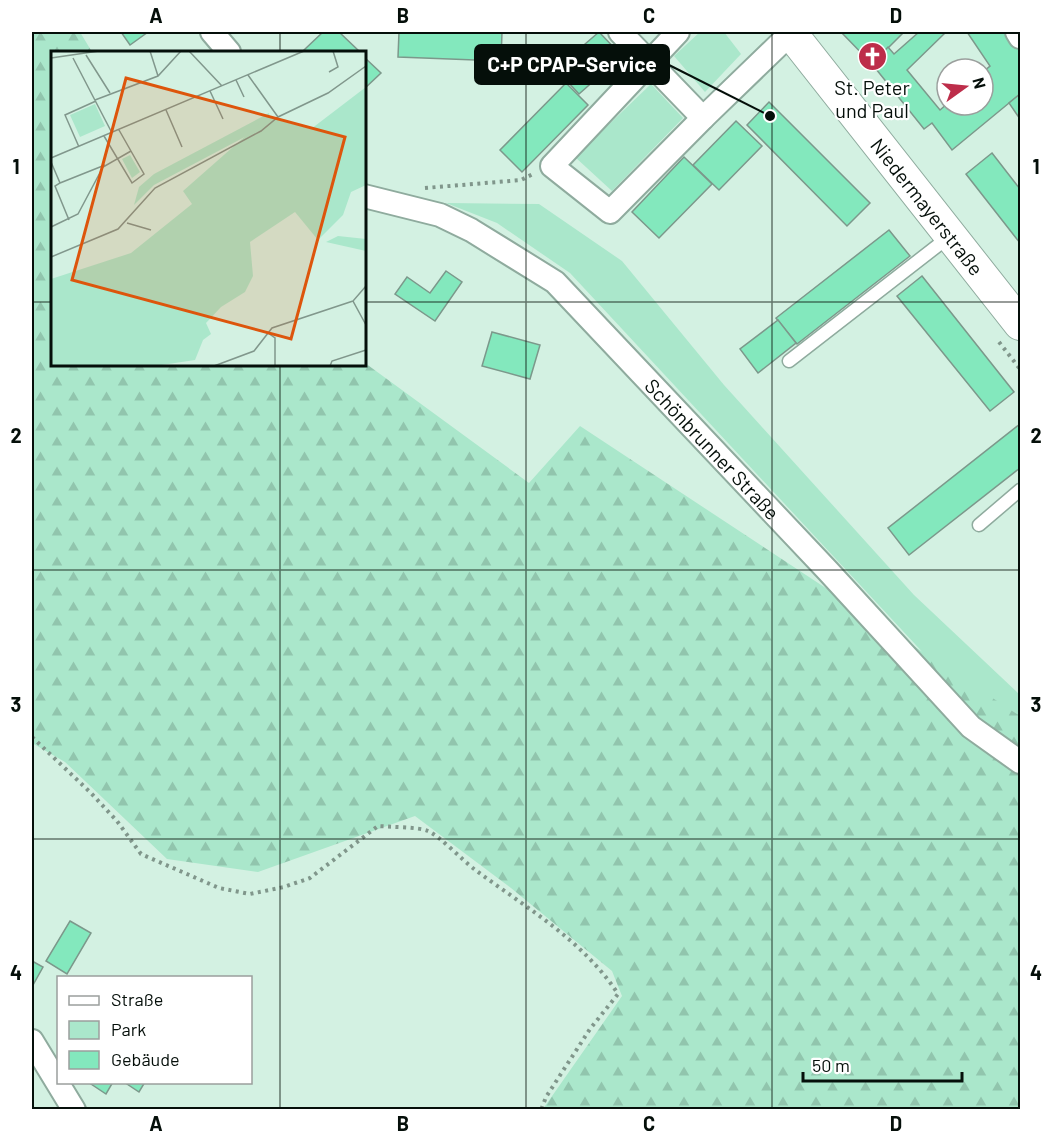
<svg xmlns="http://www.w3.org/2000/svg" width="1052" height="1141" viewBox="0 0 1052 1141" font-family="Barlow,sans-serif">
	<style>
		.green { fill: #aae7cb }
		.forest { fill: url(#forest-firs) }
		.building { fill: #83e8bd; stroke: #7c988b; stroke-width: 1.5 }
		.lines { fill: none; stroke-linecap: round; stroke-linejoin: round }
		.lane-casing { stroke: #8fab9e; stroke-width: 15 }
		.street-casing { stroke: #8fab9e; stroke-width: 26 }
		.secondary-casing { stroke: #8fab9e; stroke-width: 34 }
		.path { stroke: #80968b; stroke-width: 4; stroke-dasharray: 3 4.5; stroke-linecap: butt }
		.lane { stroke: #fff; stroke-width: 12 }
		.street { stroke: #fff; stroke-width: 22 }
		.secondary { stroke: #fff; stroke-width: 32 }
		.grid { fill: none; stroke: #050f0a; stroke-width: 1.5; stroke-opacity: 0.55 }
		.labels { text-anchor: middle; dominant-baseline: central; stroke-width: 4.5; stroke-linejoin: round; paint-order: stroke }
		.poi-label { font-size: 20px; fill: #050f0a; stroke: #fff }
		.street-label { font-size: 20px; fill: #050f0a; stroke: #fff }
		.inset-road { fill: none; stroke: #81978c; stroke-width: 1.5 }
		.view { fill: #dd550c; fill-opacity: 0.15; stroke: #dd550c; stroke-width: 3 }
		.inset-edge { fill: none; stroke: #050f0a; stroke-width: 3 }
		.leader { fill: none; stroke: #050f0a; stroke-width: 2 }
		.callout-dot { fill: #050f0a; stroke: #fff; stroke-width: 2 }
		.callout { fill: #050f0a; stroke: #050f0a; stroke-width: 2 }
		.callout-label { font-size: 21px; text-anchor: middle; font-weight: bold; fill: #fff }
		.neatline { fill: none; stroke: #050f0a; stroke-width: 2 }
		.grid-label { font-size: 20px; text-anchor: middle; font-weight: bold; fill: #050f0a }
	</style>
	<defs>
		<pattern id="forest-firs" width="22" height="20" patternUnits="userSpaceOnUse" patternTransform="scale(1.5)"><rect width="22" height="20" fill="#aae7cb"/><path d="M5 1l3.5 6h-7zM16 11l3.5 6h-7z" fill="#91c5ad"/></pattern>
	</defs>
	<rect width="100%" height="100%" fill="#d3f1e2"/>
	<g class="green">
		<polygon points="700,32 724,32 741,54 705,92 674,56"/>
		<polygon points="651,84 683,118 612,191 575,157"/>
		<polygon points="446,203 539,204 622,261 724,385 914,595 1020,695 1020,742 981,715 570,273 497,223"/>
	</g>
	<polygon class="forest" points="32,32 80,32 92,52 52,52 52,364 365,363 529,483 580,426 1020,716 1020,1109 543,1109 622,996 612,971 511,888 415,816 258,872 167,859 65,762 32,743"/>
	<g class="building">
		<polygon points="121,32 148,32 130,45"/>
		<polygon points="323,32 339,32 360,52 306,52 304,50"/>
		<polygon points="399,32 502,32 501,61 398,57"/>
		<polygon points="599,32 622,56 579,94 556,69"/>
		<polygon points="841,32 904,32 872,64"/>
		<polygon points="919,32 946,32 907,70 940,110 947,104 983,105 983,72 990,66 967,32 1010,32 1020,47 1020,94 952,150 932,123 924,129 872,64 888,47 894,54"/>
		<polygon points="364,57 381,73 364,89"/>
		<polygon points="566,83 588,105 522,172 500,150"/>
		<polygon points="1020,94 1020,119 1009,103"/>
		<polygon points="769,102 870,203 847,226 747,125"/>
		<polygon points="736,121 762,146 719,190 693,165"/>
		<polygon points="992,153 1020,189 1020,243 966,174"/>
		<polygon points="684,157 712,184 659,238 632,212"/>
		<polygon points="889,230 910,256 797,344 776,318"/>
		<polygon points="446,271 462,282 435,321 395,294 407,277 430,293"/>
		<polygon points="922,276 1014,392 990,411 897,296"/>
		<polygon points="778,320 796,343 758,373 740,349"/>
		<polygon points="492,332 540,345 530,379 482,366"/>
		<polygon points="1020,424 1020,468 909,555 888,528"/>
		<polygon points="70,921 91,933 67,974 46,961"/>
		<polygon points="32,961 43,967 33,985 32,984"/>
		<polygon points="88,1082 113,1082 106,1094"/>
		<polygon points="124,1082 145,1082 139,1092"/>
	</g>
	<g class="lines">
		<defs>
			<g id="lane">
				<polyline points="789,361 950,236"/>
				<polyline points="979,525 1020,490"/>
			</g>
			<g id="street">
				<polyline points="212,32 229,52"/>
				<polyline points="620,32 703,118"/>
				<polyline points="678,32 552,166 610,212 703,118 791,33"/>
				<polyline points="1017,32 1020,37"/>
				<path id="s1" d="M364,196L440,215L471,230L555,282L828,571L971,727L1020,762"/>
				<polyline points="32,1041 74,1110"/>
			</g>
			<g id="secondary">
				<path id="s2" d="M790,32L1020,324"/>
			</g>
		</defs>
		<use href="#lane" class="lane-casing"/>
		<use href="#street" class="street-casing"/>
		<use href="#secondary" class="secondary-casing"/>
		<g class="path">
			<polyline points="425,188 521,180 533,174"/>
			<polyline points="999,342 1020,369"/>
			<path d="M32,737L91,793L117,821L141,854L219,888L250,894L284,887L310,878L378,826C389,827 420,827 428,831C440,836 462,860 474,869C525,907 583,940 618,994L590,1029L546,1097L541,1110"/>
		</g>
		<use href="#lane" class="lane"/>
		<use href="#street" class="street"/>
		<use href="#secondary" class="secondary"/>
	</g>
	<path class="grid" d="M280,32V52M526,32V1110M772,32V1110M32,302H52M364,302H1020M280,364V1110M32,570H1020M32,839H1020"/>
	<defs>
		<symbol id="church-disc" viewBox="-11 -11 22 22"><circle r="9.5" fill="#bd2d4a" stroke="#fff"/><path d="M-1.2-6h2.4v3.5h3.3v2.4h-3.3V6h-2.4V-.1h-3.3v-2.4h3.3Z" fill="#fff"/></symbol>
	</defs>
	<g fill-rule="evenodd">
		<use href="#church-disc" x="856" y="40" width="33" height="33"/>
	</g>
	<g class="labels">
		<g class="poi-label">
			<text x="872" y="87">St. Peter<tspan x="872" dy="23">und Paul</tspan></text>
		</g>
		<g class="street-label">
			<text stroke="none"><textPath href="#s2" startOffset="222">Niedermayerstraße</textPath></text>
			<text stroke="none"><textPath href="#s1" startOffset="441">Schönbrunner Straße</textPath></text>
		</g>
	</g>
	<g transform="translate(51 51)">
		<rect width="315" height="315" fill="#d3f1e2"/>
		<path d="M44,53L54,75L29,86L19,64ZM218,62L219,68L209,78L103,134L83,154L88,136L103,123ZM79,104L89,121L81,127L71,108Z" fill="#aae7cb"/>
		<path d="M315,36V134L300,141L292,164L267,189L244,161L199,191L202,225L194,241L170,256L155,272L160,283L152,289L144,309L104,315H0V228L80,202L141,153L132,140L216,66L260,78ZM287,185L315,188V200L275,191Z" fill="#aae7cb"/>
		<path class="inset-road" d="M99,0L107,25M138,0L171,35M35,4L59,42M0,7L48,0M22,7L61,82M278,21L287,16L282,0M197,24L227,66M185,29L193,46M159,40L172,68M44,49L107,25L130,0M115,59L131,96M53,85L81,132L93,123L68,79M28,96L14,64L45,50M0,107L253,0M0,111L9,132L4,135L18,169M9,132L54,114M76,172L100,179M0,176L27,163L52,116L80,100M0,206L67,178L104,137L210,80L227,66L277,42L315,15M315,235L302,250L315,274M217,282L224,287V315M163,315L203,300L221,277L302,250M279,315L281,310L315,299"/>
		<path class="view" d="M75,27L294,86L240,288L21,229Z"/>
		<rect width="315" height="315" class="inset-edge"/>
	</g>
	<path class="leader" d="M770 116L669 65"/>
	<circle class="callout-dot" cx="770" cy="116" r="6"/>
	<rect class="callout" x="475" y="45" width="194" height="39" rx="6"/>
	<g class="callout-label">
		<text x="572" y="72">C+P CPAP-Service</text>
	</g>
	<rect width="1052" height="1141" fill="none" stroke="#ffffff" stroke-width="66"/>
	<rect x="57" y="976" width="195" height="108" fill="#ffffff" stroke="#9b9f9d" stroke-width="1.5"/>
	<rect x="69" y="996" width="30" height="9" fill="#ffffff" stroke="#9b9f9d" stroke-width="1.5"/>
	<text x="111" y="1006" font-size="18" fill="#050f0a">Straße</text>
	<rect x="69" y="1021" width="30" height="18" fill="#aae7cb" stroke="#9b9f9d" stroke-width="1.5"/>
	<text x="111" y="1036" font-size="18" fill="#050f0a">Park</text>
	<rect x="69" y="1051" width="30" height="18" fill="#83e8bd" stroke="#9b9f9d" stroke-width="1.5"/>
	<text x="111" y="1066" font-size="18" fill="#050f0a">Gebäude</text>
	<g transform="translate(965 87) rotate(75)"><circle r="28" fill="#ffffff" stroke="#9b9f9d" stroke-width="1.5"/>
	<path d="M0-4.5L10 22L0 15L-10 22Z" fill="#bd2d4a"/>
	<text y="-9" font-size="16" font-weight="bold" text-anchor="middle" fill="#050f0a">N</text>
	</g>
	<path d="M803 1072v9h159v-9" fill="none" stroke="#050f0a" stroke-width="3"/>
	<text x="812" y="1072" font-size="18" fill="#050f0a" stroke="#ffffff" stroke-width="4.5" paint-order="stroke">50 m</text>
	<rect x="33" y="33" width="986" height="1075" class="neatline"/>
	<g class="grid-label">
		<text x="156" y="23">A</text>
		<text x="403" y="23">B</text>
		<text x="649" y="23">C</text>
		<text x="896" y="23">D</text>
		<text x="16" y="174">1</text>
		<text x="1036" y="174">1</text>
		<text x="16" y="443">2</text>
		<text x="1036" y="443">2</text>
		<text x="16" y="712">3</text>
		<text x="1036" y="712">3</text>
		<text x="16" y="980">4</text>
		<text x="1036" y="980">4</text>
		<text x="156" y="1131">A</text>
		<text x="403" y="1131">B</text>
		<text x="649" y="1131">C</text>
		<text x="896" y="1131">D</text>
	</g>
</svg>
